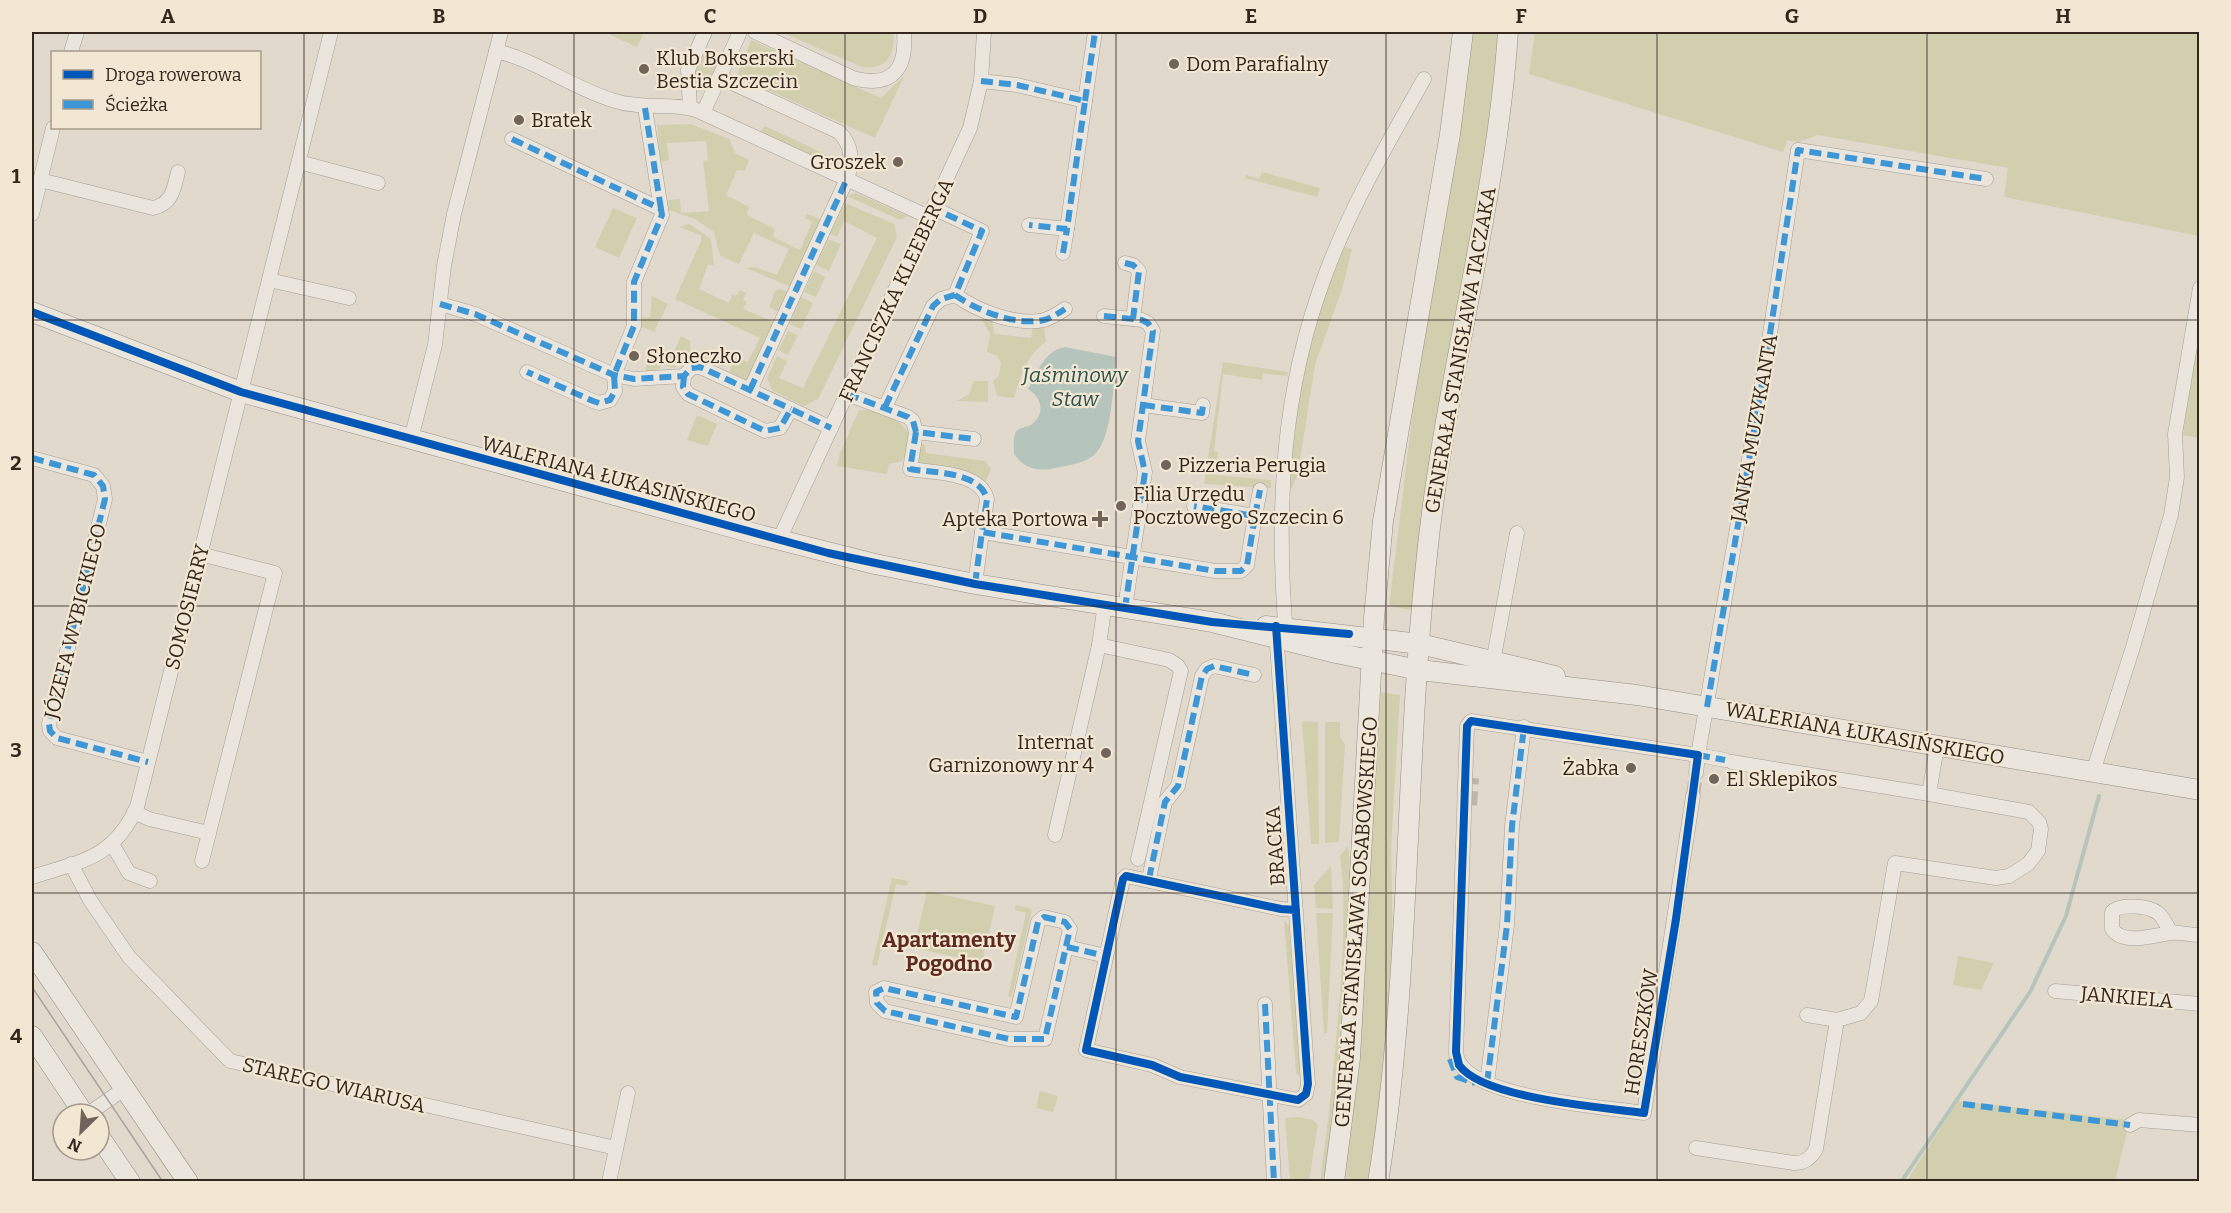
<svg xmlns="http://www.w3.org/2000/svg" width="2231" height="1213" viewBox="0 0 2231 1213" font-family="Bitter,serif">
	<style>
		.green { fill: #d2cfaf }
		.water { fill: #b6c5bb }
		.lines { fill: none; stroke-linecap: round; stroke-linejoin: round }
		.stream { stroke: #b6c5bb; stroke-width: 4 }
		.street-tunnel { stroke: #beb5a9; stroke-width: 14; stroke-dasharray: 14 7; stroke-linecap: butt }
		.street-casing { stroke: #a69f95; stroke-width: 15 }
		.secondary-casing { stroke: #968e84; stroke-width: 21 }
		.street { stroke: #eae5dd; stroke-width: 14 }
		.secondary { stroke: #eae5dd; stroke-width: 20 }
		.tram { stroke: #a9a49d; stroke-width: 1.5 }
		.quiet { stroke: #3d96d5; stroke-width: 6; stroke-dasharray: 12 6; stroke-linecap: butt }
		.cycleway-casing { stroke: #f2e7d2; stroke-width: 11 }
		.cycleway { stroke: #0057b8; stroke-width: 8 }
		.grid { fill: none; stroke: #34271e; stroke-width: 1.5; stroke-opacity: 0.55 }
		.poi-dot { fill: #71655b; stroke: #f2e7d2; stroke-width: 2 }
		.labels { text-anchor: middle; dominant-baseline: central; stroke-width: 4.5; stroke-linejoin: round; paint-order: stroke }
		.poi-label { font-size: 20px; fill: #34271e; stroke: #f2e7d2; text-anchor: start }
		.street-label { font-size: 20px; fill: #34271e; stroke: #f2e7d2 }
		.water-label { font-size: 21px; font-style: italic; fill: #2e524e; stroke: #f2e7d2 }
		.neighbourhood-label { font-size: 21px; font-weight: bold; fill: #5d2a21; stroke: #f2e7d2 }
		.neatline { fill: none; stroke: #34271e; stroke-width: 2 }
		.grid-label { font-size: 20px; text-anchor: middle; font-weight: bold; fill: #34271e }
	</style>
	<rect width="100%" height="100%" fill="#e1d9cc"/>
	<g class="green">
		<polygon points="604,32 644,32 637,47"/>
		<path d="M781,32H893C897,54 885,71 862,67Z"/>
		<path d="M1470,32H1500C1494,104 1481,175 1468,247C1447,368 1425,488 1411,610L1389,606L1419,362Z"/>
		<polygon points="1535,32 2199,32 2199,236 2004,197 2008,168 1818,135 1798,142 1787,140 1783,152 1529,74"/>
		<polygon points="751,40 881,98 904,76 875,138 742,79 737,75"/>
		<polygon points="705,53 720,59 710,81 698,92 693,88 693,70 698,57 702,58"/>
		<polygon points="691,124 729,139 735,153 749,160 745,171 737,170 726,195 749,207 747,215 775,229 773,237 800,250 812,222 805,218 807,214 823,220 791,287 746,268 755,267 777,275 789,249 754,233 739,264 720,256 714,232 695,219 669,210 668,200 680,199 681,213 709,211 703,161 708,160 706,141 667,143 669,160 660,162 657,125"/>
		<polygon points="765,126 840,161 833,168 759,133"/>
		<polygon points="1262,172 1320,188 1317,197 1245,178 1246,175 1259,179"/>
		<polygon points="856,193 908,216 900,220 847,196"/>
		<polygon points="845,203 894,224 897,237 818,399 804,406 772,390 767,378 777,356 787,361 779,378 803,388 877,238 844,221 837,237 830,234"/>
		<polygon points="613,208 637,218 619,258 595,247"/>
		<polygon points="689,224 711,239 714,266 708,264 699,289 729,303 732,295 736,296 740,290 746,293 743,300 747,302 743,309 774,322 747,381 729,372 736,357 748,362 760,338 675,299 701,241 701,235 679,227"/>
		<polygon points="828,239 841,244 829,271 816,265"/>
		<path d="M1345,247L1352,249L1343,286L1315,365L1298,473L1292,488L1287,490C1295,407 1309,323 1345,247Z"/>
		<polygon points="814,271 825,277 816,297 804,292"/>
		<polygon points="780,289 788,292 779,312 769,307 775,291"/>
		<polygon points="652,296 668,304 654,332 643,327 639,329 640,318 650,317"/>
		<polygon points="801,297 813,303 801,329 789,324"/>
		<polygon points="2199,316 2199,438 2183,435"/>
		<path d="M982,320H992L994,334L1031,338L1033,327L1044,328L1046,342C1027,354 1020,378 1014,398L997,396L993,381L999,376L1001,362L997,356L987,352L990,334Z"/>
		<polygon points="788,331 798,335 788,355 778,350"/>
		<polygon points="681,336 690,341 691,358 680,362 666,356 668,352 673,354"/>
		<polygon points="705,349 726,359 723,367 701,358"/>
		<polygon points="649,356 678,367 673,368 662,364 657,375 645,371"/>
		<polygon points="1223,362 1288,372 1287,376 1263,373 1262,380 1223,374 1214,451 1218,452 1215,475 1271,480 1271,488 1204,484"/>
		<polygon points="974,381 988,381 988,402 957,401 969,394"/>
		<path d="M859,410C886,408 928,431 902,461L889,464L887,474L837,466L840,453Z"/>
		<polygon points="697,415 717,424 708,446 687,440"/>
		<polygon points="919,443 925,445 926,453 985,461 991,469 986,481 928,468 914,461"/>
		<polygon points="1381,692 1400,695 1391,849 1393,943 1386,1038 1371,1181 1342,1182 1352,1120"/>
		<polygon points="1302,721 1318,722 1319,844 1311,844"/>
		<polygon points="1325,722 1340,722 1340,737 1345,744 1339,842 1325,843"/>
		<path d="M1348,846L1352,879L1341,1048L1327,1181L1320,1182C1329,1119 1335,1057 1340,994C1343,948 1346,901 1340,856Z"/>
		<polygon points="1331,866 1333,909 1316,908 1314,885"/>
		<polygon points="892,878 908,881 907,886 896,884 877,966 872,965"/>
		<polygon points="927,891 995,906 982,963 914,948"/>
		<polygon points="1016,905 1032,909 1012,997 1008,996 1026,913 1015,910"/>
		<polygon points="1316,913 1333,913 1327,1033 1324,1033"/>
		<polygon points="1284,920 1289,926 1300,1076 1296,1073"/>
		<polygon points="1958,956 1994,963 1981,990 1953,985"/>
		<polygon points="1040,1091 1058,1096 1053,1112 1036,1108"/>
		<polygon points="1958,1101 2130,1120 2115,1181 1906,1182"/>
		<polygon points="1298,1117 1313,1120 1318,1125 1309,1181 1290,1181 1285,1118"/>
	</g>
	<path class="water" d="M1065,347L1116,357C1113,381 1113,439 1094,455C1083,464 1068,465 1055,468C1037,472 1025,469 1014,454C1014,449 1013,440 1015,434C1017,427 1026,428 1031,425C1046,413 1042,398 1028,389C1037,373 1044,351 1065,347Z"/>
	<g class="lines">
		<polyline class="stream" points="1901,1182 2030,992 2066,916 2099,796"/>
		<g class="street-tunnel">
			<polyline points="1693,796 1696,773"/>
			<polyline points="1470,805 1472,778"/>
		</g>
		<defs>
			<g id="street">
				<path d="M755,32L853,78C893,89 907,68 904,32"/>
				<path d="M496,51C538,61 574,89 615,101C644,110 671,102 696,110L929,217"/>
				<polyline points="71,52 77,32"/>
				<path d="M719,77L839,132C852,145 853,162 847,179L750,390"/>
				<polyline points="981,81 1017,85 1085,101 1067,229 1029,225"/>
				<polyline points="1085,101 1095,32"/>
				<polyline points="645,108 661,209"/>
				<polyline points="690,108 688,70 705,32"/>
				<polyline points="703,113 740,32"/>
				<polyline points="512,139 661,209 662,215 634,282 634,326 614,375 615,391 610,400 599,403 593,401 527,372"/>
				<polyline points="299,162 378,183"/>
				<path d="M40,180L153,208C172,204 174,189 178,172"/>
				<polyline points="32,214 53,128"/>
				<polyline points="1063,253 1067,229"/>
				<polyline points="1125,263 1133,265 1139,271 1133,319"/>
				<polyline points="269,280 349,298"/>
				<path d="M955,295C978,311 1015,326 1044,320C1051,318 1059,313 1065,309"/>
				<polyline points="440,304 475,314 614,375 634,379 684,376 691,368 700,367 791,409"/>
				<polyline points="1104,316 1142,320 1148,323 1153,331 1138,441 1145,472 1125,608"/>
				<polyline points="684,376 683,387 688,394 765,431 780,428 791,409 831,428"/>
				<polyline points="847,394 908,417 913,421 916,432 974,439"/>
				<polyline points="1143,405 1202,413 1203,405"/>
				<polyline points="885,407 933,306 941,299 955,295 982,231 933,208"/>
				<path d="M916,432L910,469C932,473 980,471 987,499L982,532"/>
				<polyline points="411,439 435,345 444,266 454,214 501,32"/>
				<polyline points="32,458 94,475 103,486 105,499 49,724 50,731 57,738 148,762"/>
				<polyline points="1255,516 1260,490"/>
				<polyline points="779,540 970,128 981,81 984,32"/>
				<polyline points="975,584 982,532 1215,571 1241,571 1247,565 1255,516 1194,506"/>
				<polyline points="1105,604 1099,645 1169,660 1178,666 1181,671 1138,859"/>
				<polyline points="1276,631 1308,1084 1306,1094 1298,1100 1180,1077 1152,1065 1086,1050 1123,879 1126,876 1281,909 1296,910"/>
				<path d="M1286,636C1276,511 1281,391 1326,273C1351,206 1389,141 1424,79"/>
				<polyline points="1493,662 1517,533"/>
				<polyline points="1725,760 1698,755 1766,360 1798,150 1986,179"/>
				<polyline points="1732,762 1929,794"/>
				<polyline points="2093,772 2133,647 2171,515 2177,477 2175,434 2200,288"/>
				<path d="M1693,796L1644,1113C1607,1107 1458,1098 1456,1052L1467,726L1471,721L1698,755L1696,773"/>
				<polyline points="134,812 149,819 209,833 275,573 200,554"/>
				<polyline points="1055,835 1099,645"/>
				<polyline points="112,844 129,873 150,881"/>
				<polyline points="202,861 209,833"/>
				<polyline points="71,864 90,900 129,957 230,1061 616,1148"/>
				<path d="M32,877C81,861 113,859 137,807L331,32"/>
				<polyline points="1149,879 1165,802 1178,786 1202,676 1207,669 1214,666 1254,675"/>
				<polygon points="1044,917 1065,922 1070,929 1045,1039 1009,1039 885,1011 877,1003 876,992 884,988 1016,1017 1038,922"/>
				<path d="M2171,933C2167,926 2164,918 2158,913C2149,906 2120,903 2112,912V929C2124,946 2154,935 2171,933C2180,932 2190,935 2200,935"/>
				<polyline points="1067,947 1106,956"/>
				<polyline points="2055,991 2200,1004"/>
				<polyline points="1265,1004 1274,1182"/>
				<polyline points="1807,1015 1837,1020"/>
				<polyline points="1487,1083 1507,925 1512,826 1524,727"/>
				<polyline points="88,1114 124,1089"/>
				<polyline points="2130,1125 2139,1120 2200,1125"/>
				<path d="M1696,1148L1794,1163C1805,1163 1811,1158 1816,1149L1837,1020L1861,1013L1871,1001L1895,863L1996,878L2009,876L2028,864L2038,851L2041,829L2039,822L2029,812L1929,794L1937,746"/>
				<polyline points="609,1182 628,1093"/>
			</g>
			<g id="secondary">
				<polyline points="32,312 241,392 756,534 875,564 975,584 1212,622 1336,653 1419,670 1637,695 2200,790"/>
				<polyline points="1266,626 1420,644 1555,676"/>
				<polyline points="32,952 188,1182"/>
				<polyline points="32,1036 84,1114"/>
				<polyline points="99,1136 130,1182"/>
				<polyline points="1334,1182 1350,1058 1374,618 1383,521 1450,134 1463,32"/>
				<path d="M1378,1182C1412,974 1404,763 1427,555C1445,379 1496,208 1508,32"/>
			</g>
		</defs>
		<use href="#street" class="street-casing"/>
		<use href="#secondary" class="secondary-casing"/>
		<use href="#street" class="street"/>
		<use href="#secondary" class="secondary"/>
		<polyline class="tram" points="32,987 163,1182"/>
		<g class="quiet">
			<polyline points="981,81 1017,85 1085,101 1067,229 1029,225"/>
			<polyline points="1085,101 1095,32"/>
			<polyline points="645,108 661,209"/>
			<polyline points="512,139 661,209 662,215 634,282 634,326 614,375 615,391 610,400 599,403 593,401 527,372"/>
			<polyline points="1063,253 1067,229"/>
			<polyline points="1125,263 1133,265 1139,271 1133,319"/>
			<path d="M955,295C978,311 1015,326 1044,320C1051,318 1059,313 1065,309"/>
			<polyline points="440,304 475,314 614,375 634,379 684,376 691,368 700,367 791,409"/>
			<polyline points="1104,316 1142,320 1148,323 1153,331 1138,441 1145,472 1125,608"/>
			<polyline points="684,376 683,387 688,394 765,431 780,428 791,409 831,428"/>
			<polyline points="750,390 847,179"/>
			<polyline points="847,394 908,417 913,421 916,432 974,439"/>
			<polyline points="1143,405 1202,413 1203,405"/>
			<polyline points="885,407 933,306 941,299 955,295 982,231 933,208"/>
			<path d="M916,432L910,469C932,473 980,471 987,499L982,532"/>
			<polyline points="32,458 94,475 103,486 105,499 49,724 50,731 57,738 148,762"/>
			<polyline points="1255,516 1260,490"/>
			<polyline points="975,584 982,532 1215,571 1241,571 1247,565 1255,516 1194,506"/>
			<polyline points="1707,707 1766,360 1798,150 1986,179"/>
			<polyline points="1698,755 1725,760"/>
			<polyline points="1149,879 1165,802 1178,786 1202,676 1207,669 1214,666 1254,675"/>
			<polygon points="1044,917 1065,922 1070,929 1045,1039 1009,1039 885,1011 877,1003 876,992 884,988 1016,1017 1038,922"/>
			<polyline points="1067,947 1106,956"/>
			<polyline points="1265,1004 1274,1182"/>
			<polyline points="1450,1059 1457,1077 1475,1083"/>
			<polyline points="1487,1083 1507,925 1512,826 1524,727"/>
			<polyline points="1963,1104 2130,1125"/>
		</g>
		<defs>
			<g id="cycleway">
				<polyline points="32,312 241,392 828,553 975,584 1212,622 1349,634"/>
				<polyline points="1276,626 1308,1084 1306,1094 1298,1100 1180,1077 1152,1065 1086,1050 1123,879 1126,876 1281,909 1296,910"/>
				<path d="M1471,721L1698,755L1676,919L1644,1113C1602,1107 1483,1099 1459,1065L1456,1052L1467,726Z"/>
			</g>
		</defs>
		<use href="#cycleway" class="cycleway-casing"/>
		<use href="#cycleway" class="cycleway"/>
	</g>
	<path class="grid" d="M304,32V1182M574,32V1182M845,32V1182M1116,32V1182M1386,32V1182M1657,32V1182M1927,32V1182M32,320H2200M32,606H2200M32,893H2200"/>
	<g class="poi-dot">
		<circle cx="1174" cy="64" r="6"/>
		<circle cx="644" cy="69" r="6"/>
		<circle cx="519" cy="120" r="6"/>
		<circle cx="898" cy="162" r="6"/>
		<circle cx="634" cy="356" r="6"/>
		<circle cx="1166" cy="465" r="6"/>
		<circle cx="1121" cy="506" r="6"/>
		<path d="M1097 510h6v6h6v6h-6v6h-6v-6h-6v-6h6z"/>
		<circle cx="1106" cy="753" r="6"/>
		<circle cx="1631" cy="768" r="6"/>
		<circle cx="1714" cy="779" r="6"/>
	</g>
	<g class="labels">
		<g class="poi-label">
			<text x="656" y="58">Klub Bokserski<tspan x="656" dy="23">Bestia Szczecin</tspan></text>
			<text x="1186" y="64">Dom Parafialny</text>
			<text x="531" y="120">Bratek</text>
			<text x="886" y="162" text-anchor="end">Groszek</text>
			<text x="646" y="356">Słoneczko</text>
			<text x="1178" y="465">Pizzeria Perugia</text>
			<text x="1133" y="494">Filia Urzędu<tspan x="1133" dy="23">Pocztowego Szczecin 6</tspan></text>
			<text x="1088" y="519" text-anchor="end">Apteka Portowa</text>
			<text x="1094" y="742" text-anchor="end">Internat<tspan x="1094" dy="23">Garnizonowy nr 4</tspan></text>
			<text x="1619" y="768" text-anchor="end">Żabka</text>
			<text x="1726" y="779">El Sklepikos</text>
		</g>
		<g class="street-label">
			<text transform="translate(896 290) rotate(-65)">FRANCISZKA KLEEBERGA</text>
			<text transform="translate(1460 350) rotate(-80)">GENERAŁA STANISŁAWA TACZAKA</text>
			<text transform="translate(1754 428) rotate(-80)">JANKA MUZYKANTA</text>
			<text transform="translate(619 479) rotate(15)">WALERIANA ŁUKASIŃSKIEGO</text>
			<text transform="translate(187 607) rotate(-76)">SOMOSIERRY</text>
			<text transform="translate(75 621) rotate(-76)">JÓZEFA WYBICKIEGO</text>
			<text transform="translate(1865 733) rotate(10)">WALERIANA ŁUKASIŃSKIEGO</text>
			<text transform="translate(1275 846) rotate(-94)">BRACKA</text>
			<text transform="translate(1356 922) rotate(-86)">GENERAŁA STANISŁAWA SOSABOWSKIEGO</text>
			<text transform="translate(2127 997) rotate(5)">JANKIELA</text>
			<text transform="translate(1641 1032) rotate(-81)">HORESZKÓW</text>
			<text transform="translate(334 1085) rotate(13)">STAREGO WIARUSA</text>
		</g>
		<g class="water-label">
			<text x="1075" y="375">Jaśminowy<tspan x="1075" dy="24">Staw</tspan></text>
		</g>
		<g class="neighbourhood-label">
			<text x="949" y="940">Apartamenty<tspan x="949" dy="24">Pogodno</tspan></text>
		</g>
	</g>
	<rect width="2231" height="1213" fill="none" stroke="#f2e7d2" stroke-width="66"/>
	<rect x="51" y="51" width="210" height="78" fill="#f2e7d2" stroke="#a69a8a" stroke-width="1.5"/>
	<rect x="63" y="70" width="30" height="9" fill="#0057b8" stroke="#a69a8a" stroke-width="1.5"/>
	<text x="105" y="81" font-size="18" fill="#34271e">Droga rowerowa</text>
	<rect x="63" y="100" width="30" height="9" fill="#3d96d5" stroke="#a69a8a" stroke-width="1.5"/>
	<text x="105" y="111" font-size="18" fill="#34271e">Ścieżka</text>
	<g transform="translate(81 1132) rotate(205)"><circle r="28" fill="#f2e7d2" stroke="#a69a8a" stroke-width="1.5"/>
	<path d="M0-4.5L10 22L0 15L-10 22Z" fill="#71655b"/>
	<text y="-9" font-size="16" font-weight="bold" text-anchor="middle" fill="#34271e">N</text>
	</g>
	<rect x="33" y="33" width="2165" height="1147" class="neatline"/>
	<g class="grid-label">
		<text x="168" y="23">A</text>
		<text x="439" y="23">B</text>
		<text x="710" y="23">C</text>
		<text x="980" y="23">D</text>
		<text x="1251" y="23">E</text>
		<text x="1521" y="23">F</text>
		<text x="1792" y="23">G</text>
		<text x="2063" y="23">H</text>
		<text x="16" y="183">1</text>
		<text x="16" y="470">2</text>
		<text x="16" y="757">3</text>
		<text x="16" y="1043">4</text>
	</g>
</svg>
